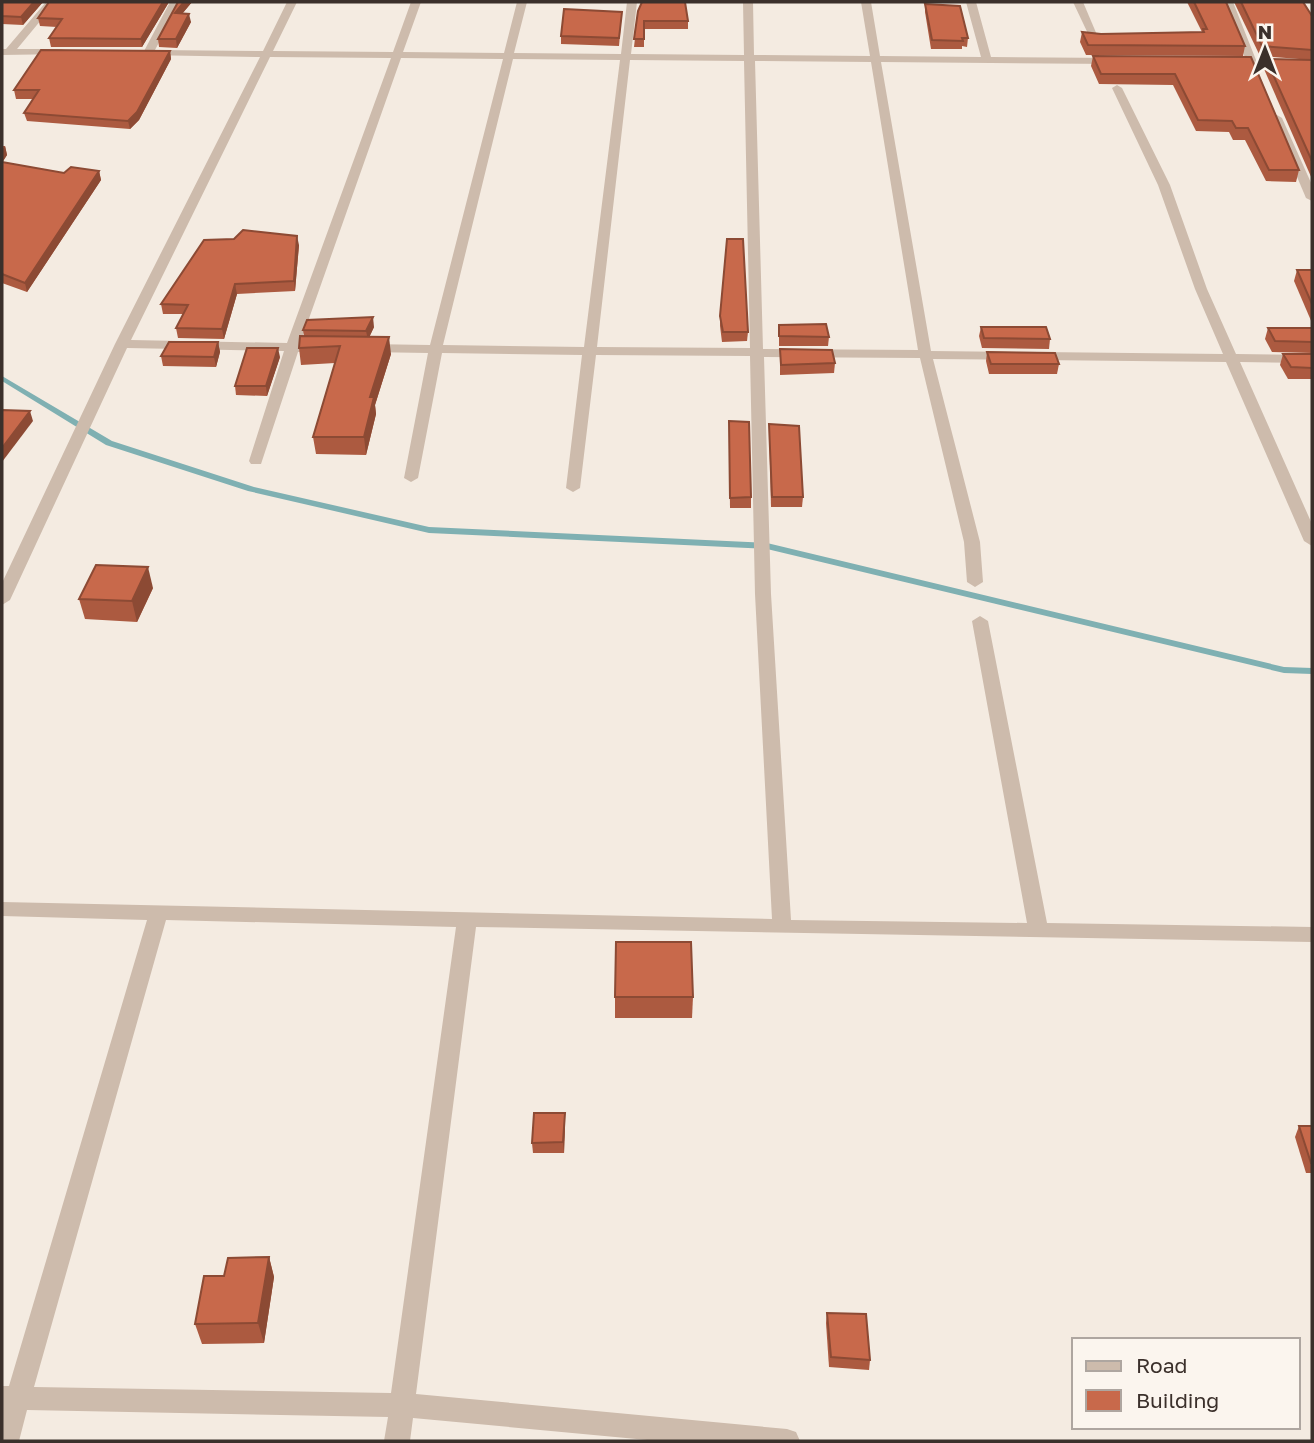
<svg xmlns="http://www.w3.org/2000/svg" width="1314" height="1443" viewBox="0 0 1314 1443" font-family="'Golos Text',sans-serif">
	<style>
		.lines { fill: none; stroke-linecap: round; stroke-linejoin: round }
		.stream { fill: #7fb0b2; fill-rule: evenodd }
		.minor { fill: #cdbbac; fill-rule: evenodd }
		.wall { fill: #ac5a40 }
		.shaded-wall { fill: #8c4a34 }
		.building { fill: #c8694b; stroke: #8c4a34; stroke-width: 2 }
	</style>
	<rect width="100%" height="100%" fill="#f4ebe1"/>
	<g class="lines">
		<polygon class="stream" points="2,376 112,441 254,487 429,527 767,543 1284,667 1312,668 1312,674 1284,673 767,549 429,533 248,491 106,445 2,381"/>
		<g class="minor">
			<polygon points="46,2 56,2 17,49 61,49 65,50 65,54 2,55 2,49 6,49"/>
			<path d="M170,2H180L155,50L263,51L287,2H297L273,51L393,52L411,2H421L403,52L504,53L517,2H527L514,53L621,54L627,2H637L631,54L744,55L743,2H753L754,55L870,56L861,2H871L880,56L981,57L966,2H976L991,57L1115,58L1120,61L1115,64L881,62L931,351L1223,354L1195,289L1158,185L1112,88L1117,85L1122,88L1170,185L1207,289L1236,354L1312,355V363L1240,362L1312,524V546L1304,541L1226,362L933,359L980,542L983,582L975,587L967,582L964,542L920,358L764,357L771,594L791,920L1027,923L972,621L980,616L988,621L1047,923L1312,927V942L476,927L416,1394L787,1429L796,1432L800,1441H658L413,1418L410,1441H384L388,1417L27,1410L19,1441H2V1386H9L147,920L2,916V902L772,919L755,594L750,356L596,355L580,488L573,492L566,488L582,355L442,353L418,478L411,482L404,478L428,353L367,352L360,348L367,344L430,345L503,59L401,58L300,344H321L328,348L321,352H298L261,464H251L249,461L284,351L127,348L10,600L2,605V583L115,344L260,57L144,55L143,53ZM270,57L391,58L287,343L131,340ZM513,59L620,60L584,347L443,345ZM630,60L744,61L750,348L597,347ZM755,61L871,62L918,350L763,349ZM166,920L456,927L391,1393L34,1387Z"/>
			<polygon points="1073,2 1083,2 1100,42 1091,40"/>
			<polygon points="1223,2 1233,2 1256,60 1312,62 1312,68 1259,66 1260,70 1255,73 1248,66 1226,64 1226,60 1246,60"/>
			<polygon points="1277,115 1282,118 1312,185 1312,201 1306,198 1272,118"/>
		</g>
	</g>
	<g class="wall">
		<polygon points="2,2 43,2 23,25 2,24"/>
		<polygon points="49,2 169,2 142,47 51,47 49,38 57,27 40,26 38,18"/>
		<polygon points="178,2 192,2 182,14 191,22 177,48 159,47 158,39"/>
		<polygon points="1187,2 1226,2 1245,46 1243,56 1086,55 1080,42 1082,32 1101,34 1202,32"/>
		<polygon points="1234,2 1303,2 1312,16 1312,60 1260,56"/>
		<polygon points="925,4 968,38 967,47 962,46 962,49 931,49 925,12"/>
		<polygon points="638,11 688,21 688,29 644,29 644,47 634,47"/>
		<polygon points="622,12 619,46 561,44 561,36"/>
		<polygon points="170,51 171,59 139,120 130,129 27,121 24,113 34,99 16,99 14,90"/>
		<polygon points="1093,56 1251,57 1299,170 1296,182 1266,181 1245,140 1233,140 1229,132 1196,131 1173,85 1099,84 1091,66"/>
		<polygon points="1266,59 1312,60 1312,179 1264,69"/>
		<polygon points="2,146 5,146 7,155 2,162 64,173 99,171 101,180 27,292 2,283"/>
		<polygon points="299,245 295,291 237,294 224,339 178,338 176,328 183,314 163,314 161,304"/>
		<polygon points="1297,270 1312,270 1312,323 1294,281"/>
		<polygon points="720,316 748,332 747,341 722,342 720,326"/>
		<polygon points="779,325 829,337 828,346 779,346"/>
		<polygon points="374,327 369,337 391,354 375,405 376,414 366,455 316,454 313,437 335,363 301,365 299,348 304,336 303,330"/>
		<polygon points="981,327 1050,339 1049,349 982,348 979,336"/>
		<polygon points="1268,328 1312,328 1312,353 1272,352 1265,339"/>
		<polygon points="218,342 220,352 216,367 163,366 161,356"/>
		<polygon points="780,349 835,363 834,373 780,375"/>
		<polygon points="987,352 1059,364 1057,374 989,374 986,361"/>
		<polygon points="1283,354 1312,354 1312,379 1288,379 1280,365"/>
		<polygon points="280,357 267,396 236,395 235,386"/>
		<polygon points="769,424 803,497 802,507 771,507"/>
		<polygon points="729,431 751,497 751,508 730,508"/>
		<polygon points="153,588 137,622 85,619 79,599"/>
		<polygon points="615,997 693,997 692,1018 615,1018"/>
		<polygon points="565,1123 564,1153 533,1153 532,1143"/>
		<polygon points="1299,1126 1312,1126 1312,1173 1306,1173 1295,1137"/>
		<polygon points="269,1257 274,1277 264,1343 202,1344 195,1324 224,1276"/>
		<polygon points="827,1313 870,1360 869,1370 829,1367 826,1323"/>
	</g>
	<g class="shaded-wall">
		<polygon points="34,2 43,2 23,25 21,17"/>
		<polygon points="163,2 169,2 142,47 141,39"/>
		<polygon points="184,2 192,2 176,21 175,13"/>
		<polygon points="189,14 191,22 177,48 176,39"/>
		<polygon points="170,51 171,59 139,120 130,129 128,121"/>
		<polygon points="5,146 7,155 2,163 2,150"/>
		<polygon points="99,171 101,180 27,292 25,283"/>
		<polygon points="297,236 299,245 295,291 294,281"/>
		<polygon points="235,284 237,294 224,339 222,329"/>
		<polygon points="373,317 374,327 368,340 366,331"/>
		<polygon points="389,337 391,354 375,405 376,414 366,455 364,437 370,397"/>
		<polygon points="218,342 220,352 216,367 214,357"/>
		<polygon points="278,348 280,357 267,396 266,386"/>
		<polygon points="30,411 33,421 2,462 2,448"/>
		<polygon points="148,567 153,588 137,622 132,601"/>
		<polygon points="565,1113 565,1123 564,1153 563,1142"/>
		<polygon points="269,1257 274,1277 264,1343 258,1323"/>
	</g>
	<g class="building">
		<polygon points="2,2 34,2 21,17 2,16"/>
		<polygon points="49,2 163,2 141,39 49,38 62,19 38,18"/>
		<polygon points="178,2 184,2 175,13 189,14 176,39 158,39"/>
		<polygon points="642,2 685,2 688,21 644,21 644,39 634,39 638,11"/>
		<polygon points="1194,2 1226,2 1245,46 1088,45 1082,32 1101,34 1204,32 1203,29 1207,29"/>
		<polygon points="1241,2 1303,2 1312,16 1312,50 1262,46"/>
		<polygon points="925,4 960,6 968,38 962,38 963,41 932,40"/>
		<polygon points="564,9 622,12 619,38 561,36"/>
		<polygon points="41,50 170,51 137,112 128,121 24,113 39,90 14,90"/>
		<polygon points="1093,56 1251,57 1299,170 1269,170 1248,128 1236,128 1232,121 1198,120 1175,74 1101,74"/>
		<polygon points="1266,59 1312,60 1312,161"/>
		<polygon points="2,162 64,173 71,167 99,171 25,283 2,274"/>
		<polygon points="243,230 297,236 294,281 235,284 222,329 176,328 188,305 161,304 204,240 234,239"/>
		<polygon points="727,239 743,239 748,332 723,332 720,316"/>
		<polygon points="1297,270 1312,270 1312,304"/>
		<polygon points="373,317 366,331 303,330 307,320"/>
		<polygon points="826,324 829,337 779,336 779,325"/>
		<polygon points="981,327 1046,327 1050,339 984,338"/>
		<polygon points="1268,328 1312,328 1312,342 1275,341"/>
		<polygon points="300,336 389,337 370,397 374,397 364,437 313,437 340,346 299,348"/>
		<polygon points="169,342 218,342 214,357 161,356"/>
		<polygon points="247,348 278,348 266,386 235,386"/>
		<polygon points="780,349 832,350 835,363 781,365"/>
		<polygon points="987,352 1055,353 1059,364 991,364"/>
		<polygon points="1283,354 1312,354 1312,368 1291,367"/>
		<polygon points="2,410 30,411 2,448"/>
		<polygon points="729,421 749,422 751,497 730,498"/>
		<polygon points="769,424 799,426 803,497 772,497"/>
		<polygon points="96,565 148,567 132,601 79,599"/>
		<polygon points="616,942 691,942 693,997 615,997"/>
		<polygon points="534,1113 565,1113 563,1142 532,1143"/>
		<polygon points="1299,1126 1312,1126 1312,1163 1311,1163"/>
		<polygon points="269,1257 258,1323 195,1324 204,1276 224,1276 228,1258"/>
		<polygon points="827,1313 866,1314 870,1360 831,1357"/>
	</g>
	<rect width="1314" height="1443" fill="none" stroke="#3b302b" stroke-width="7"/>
	<rect x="1072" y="1338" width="228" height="91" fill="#fbf5ee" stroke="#aea6a0" stroke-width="2"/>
	<rect x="1086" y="1361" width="35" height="10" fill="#cdbbac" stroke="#aea6a0" stroke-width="2"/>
	<text x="1136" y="1373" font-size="21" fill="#3b302b">Road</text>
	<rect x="1086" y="1390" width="35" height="21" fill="#c8694b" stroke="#aea6a0" stroke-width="2"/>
	<text x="1136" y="1408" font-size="21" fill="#3b302b">Building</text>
	<g transform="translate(1265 49)" stroke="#fbf5ee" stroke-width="5" paint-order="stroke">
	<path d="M0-5L12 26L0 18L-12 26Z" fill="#3b302b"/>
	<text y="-10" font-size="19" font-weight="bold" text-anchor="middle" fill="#3b302b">N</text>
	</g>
</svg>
